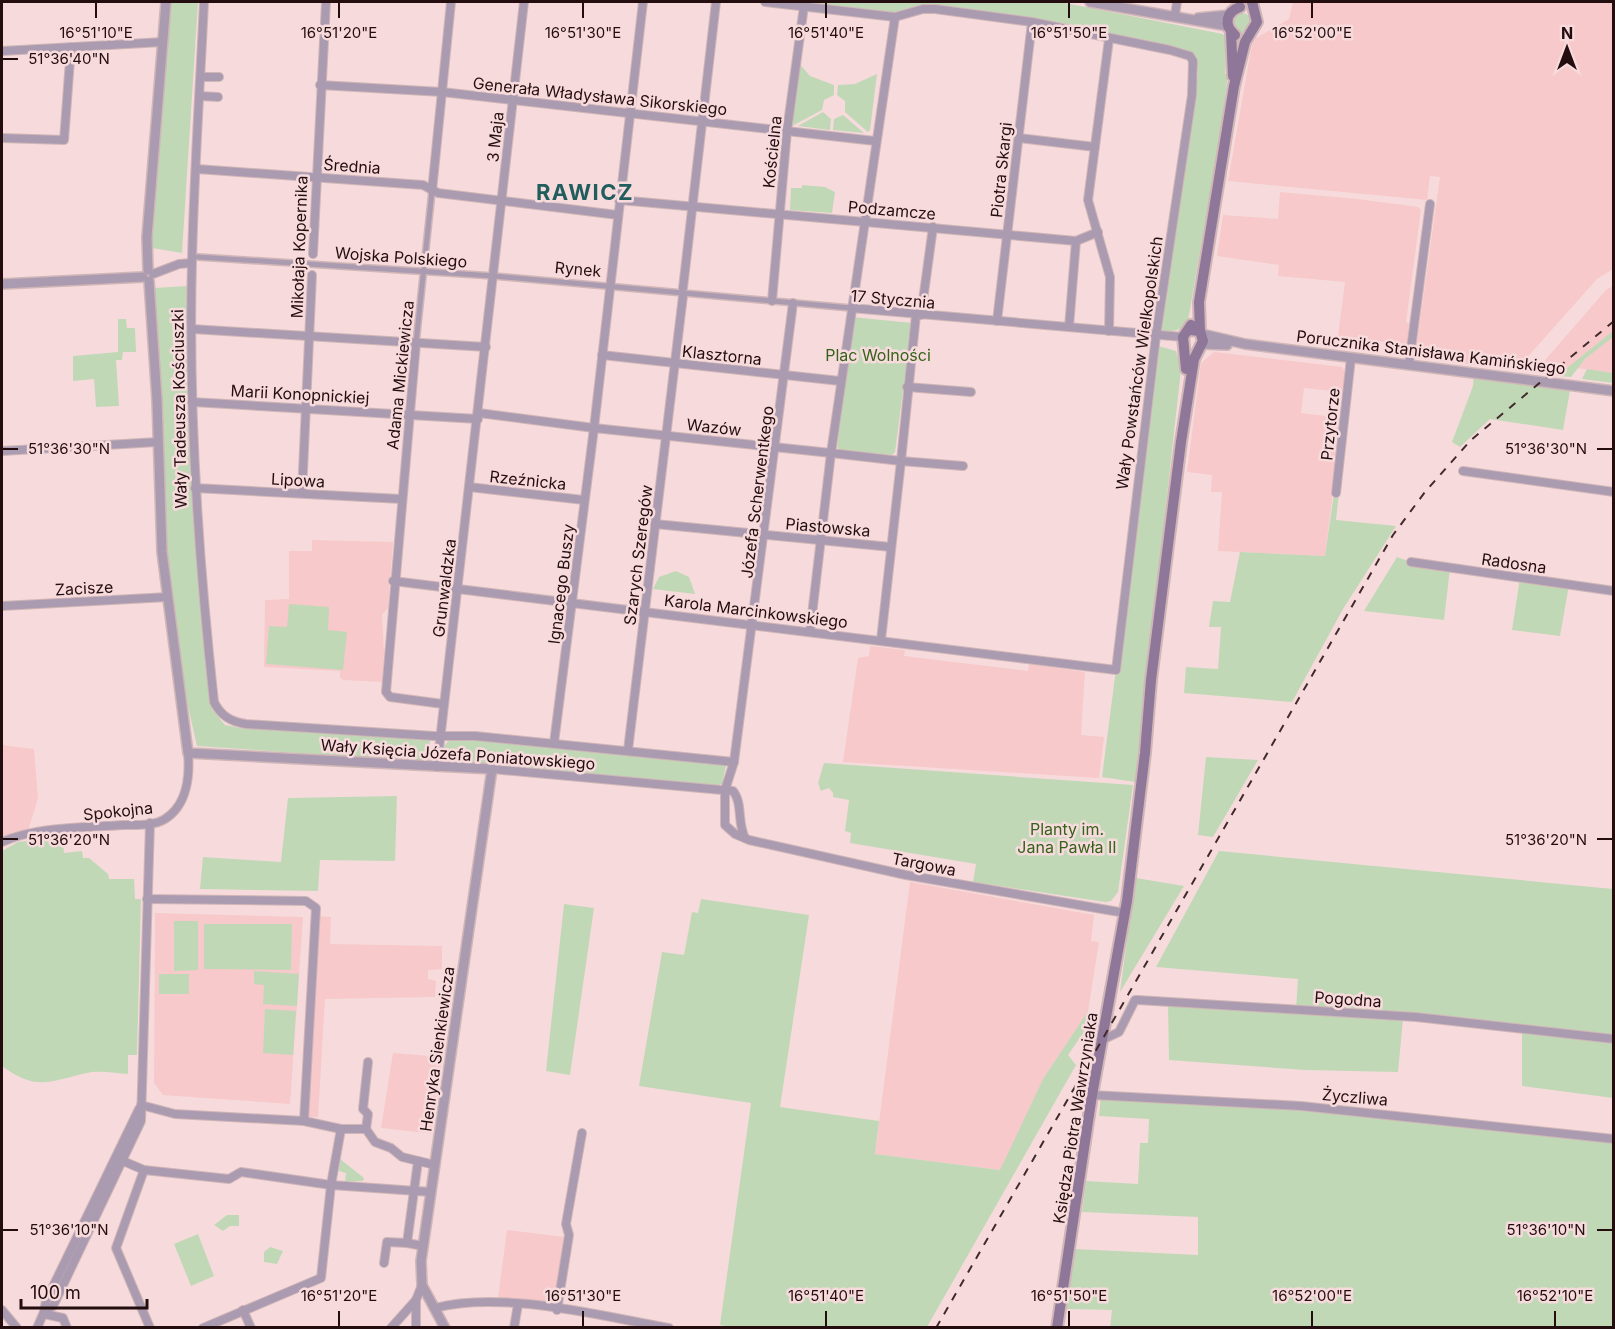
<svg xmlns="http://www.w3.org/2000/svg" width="1615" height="1329" viewBox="0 0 1615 1329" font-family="Inter,sans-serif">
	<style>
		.built { fill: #f7c9ca }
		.green { fill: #c1d8b7 }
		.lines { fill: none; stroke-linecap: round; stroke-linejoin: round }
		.pedestrian-casing { stroke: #d1b6b7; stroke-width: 8 }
		.minor-casing { stroke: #d1b6b7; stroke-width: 10 }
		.tertiary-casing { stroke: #d1b6b7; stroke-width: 12 }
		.secondary-casing { stroke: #d1b6b7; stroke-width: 14 }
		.pedestrian { stroke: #ab9bb1; stroke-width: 5 }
		.minor { stroke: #ab9bb1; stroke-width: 8 }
		.tertiary { stroke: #ab9bb1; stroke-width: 9 }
		.secondary { stroke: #8f7799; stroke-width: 10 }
		.rail { stroke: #422a2c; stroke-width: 2; stroke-dasharray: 8 8; stroke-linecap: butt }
		.ticks { fill: none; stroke: #240d0f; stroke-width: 2 }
		.labels { text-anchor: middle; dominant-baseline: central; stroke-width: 5; stroke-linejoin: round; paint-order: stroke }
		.street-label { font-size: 16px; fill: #240d0f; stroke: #f7dbdc }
		.park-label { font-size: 16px; fill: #35621a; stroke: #f7dbdc }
		.district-label { font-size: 22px; font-weight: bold; letter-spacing: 1.5px; fill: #225d5e; stroke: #f7dbdc }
		.ticks-label { font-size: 15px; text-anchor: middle; fill: #240d0f; stroke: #f7dbdc; stroke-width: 5; stroke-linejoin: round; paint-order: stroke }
	</style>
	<rect width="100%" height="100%" fill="#f7dbdc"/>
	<g class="built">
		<polygon points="1293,2 1613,2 1613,269 1597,279 1516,370 1415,358 1440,177 1430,176 1427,200 1228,181 1252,44 1256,38 1289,19"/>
		<polygon points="1280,192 1357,199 1418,207 1421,210 1406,322 1409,323 1407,345 1338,336 1345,282 1278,276 1279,265 1217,256 1223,215 1278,219"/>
		<polygon points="1613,286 1613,331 1557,376 1541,373 1539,367 1606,290"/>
		<polygon points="1613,337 1613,373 1577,368 1598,347"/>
		<polygon points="1214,352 1342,367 1345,372 1342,392 1304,388 1301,413 1342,418 1325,556 1218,551 1222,492 1211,492 1212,475 1187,472 1201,363"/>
		<polygon points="312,540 393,542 388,608 382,615 384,652 382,682 343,680 340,677 340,671 264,667 265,600 289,599 289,551 312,551"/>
		<polygon points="870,646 905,650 904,656 1028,671 1029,664 1085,672 1081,735 1104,737 1099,778 843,762 858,658 869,656"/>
		<polygon points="2,745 34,749 38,798 27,834 2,842"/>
		<polygon points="910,882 1094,915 1091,941 1099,942 1088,1011 1043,1079 1001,1170 875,1154"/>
		<polygon points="155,913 303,917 290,1104 163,1095 154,1083"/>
		<polygon points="317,916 331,917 330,944 442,946 442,969 428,970 428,979 436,981 435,997 325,999 318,1117 305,1117"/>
		<polygon points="393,1053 442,1057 432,1131 435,1134 381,1128"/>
		<polygon points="507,1230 564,1237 556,1304 498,1298"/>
	</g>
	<g class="green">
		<polygon points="171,2 198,2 182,253 152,248"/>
		<path d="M801,2H1060L1223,34L1226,39L1225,74H1228L1221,130L1188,321C1180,332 1172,332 1159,331L1198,74L1197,59L1189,52L1117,38L916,8L896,13Z"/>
		<circle cx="1242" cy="23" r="10"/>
		<polygon points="799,63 810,76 834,85 834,95 824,100 822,110 792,126"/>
		<polygon points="877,74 870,130 868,132 845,112 845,101 837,95 838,85 855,84"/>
		<polygon points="823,112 831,119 830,130 798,126"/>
		<polygon points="843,115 864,133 833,130 834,119"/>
		<polygon points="802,185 825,187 835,192 832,213 790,210 791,188 802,188"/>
		<polygon points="187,286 193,488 212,709 225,725 240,728 430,740 429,762 197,746 179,667 166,551 154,288"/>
		<polygon points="852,317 912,323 895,452 892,455 840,450 837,447"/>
		<polygon points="118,319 126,319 127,328 135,328 136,352 123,352 122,360 116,360 119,406 96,407 94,379 73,381 73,356 118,352"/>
		<polygon points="1613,331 1613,337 1585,359 1571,377 1557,376"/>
		<polygon points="1158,346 1176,351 1179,361 1182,361 1135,782 1102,777"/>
		<polygon points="1587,369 1613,373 1613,383 1582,379"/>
		<polygon points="1474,372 1571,385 1563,430 1490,419 1460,447 1452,442 1473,386"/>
		<polygon points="1334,493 1339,493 1336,520 1396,526 1343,609 1292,702 1184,693 1186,667 1218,669 1221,627 1209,627 1213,601 1230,602 1240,552 1325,556"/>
		<polygon points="1397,557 1411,562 1450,568 1444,620 1364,611"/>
		<polygon points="676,571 689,577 695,594 653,589 659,577"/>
		<polygon points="1520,578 1569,585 1560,636 1512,630"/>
		<polygon points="289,604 329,607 328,630 347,632 343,670 266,664 269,626 287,627"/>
		<polygon points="449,740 490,740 720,762 726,766 722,784 716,786 451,763 443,760 442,749"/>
		<polygon points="1206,757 1258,760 1213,837 1198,835"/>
		<polygon points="824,763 1133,785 1118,892 1111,901 1105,902 973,882 976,864 850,843 851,833 845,831 849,800 833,797 833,793 829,788 821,791 818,783"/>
		<polygon points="397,796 395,861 320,860 318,891 200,889 203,857 281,862 288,798"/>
		<path d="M62,836L64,853L82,851L83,858H89L108,874L109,879H134L135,899H141L137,1055H128V1074C115,1073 99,1070 86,1073C49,1082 36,1091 2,1066V851L18,842Z"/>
		<polygon points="1219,851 1613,889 1613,1098 1522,1086 1522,1030 1403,1019 1398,1072 1305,1070 1169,1060 1168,1002 1296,1009 1298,979 1156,967"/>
		<polygon points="1130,877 1184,886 1120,992 1130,917"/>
		<polygon points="701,899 809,915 780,1107 879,1121 875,1154 1000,1170 1043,1079 1088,1011 1084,1032 1068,1055 1076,1065 927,1327 736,1328 720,1325 751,1103 639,1086 662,952 684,955 692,912 698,913"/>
		<polygon points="564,904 594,908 570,1075 546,1071"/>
		<polygon points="174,921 198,921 198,970 174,971"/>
		<polygon points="204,924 292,924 291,970 204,969"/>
		<polygon points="254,971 299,974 297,1006 263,1004 264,985 254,984"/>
		<rect x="159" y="974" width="30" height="20"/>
		<polygon points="265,1009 296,1011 293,1055 263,1053"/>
		<polygon points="1101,1095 1202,1101 1613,1137 1613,1327 1110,1328 1112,1310 1066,1309 1075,1249 1198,1255 1198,1217 1082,1212 1086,1181 1138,1184 1140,1143 1148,1143 1149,1119 1099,1116"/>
		<polygon points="340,1159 364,1178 363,1181 337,1182 345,1181 346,1173 339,1171"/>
		<polygon points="227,1215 239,1215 239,1226 230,1226 223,1231 214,1225"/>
		<polygon points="198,1234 214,1276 191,1286 174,1244"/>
		<polygon points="270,1247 283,1251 277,1264 264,1262 264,1252"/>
	</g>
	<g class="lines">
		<defs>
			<g id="pedestrian">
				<polyline points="198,257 494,276 851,308"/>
				<polyline points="416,343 432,191"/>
			</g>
			<g id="minor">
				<path d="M204,2C200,88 194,174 192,261C188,408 198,555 214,702C221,716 231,722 246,724L434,736H475L734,762"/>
				<polyline points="1175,15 1177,2"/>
				<polyline points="895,17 831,453 901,461 916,315"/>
				<polyline points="2,51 163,42"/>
				<polyline points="201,77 219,77"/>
				<polyline points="320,85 442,92 875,141"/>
				<polyline points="200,96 218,97"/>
				<polyline points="2,138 64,140 71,47"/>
				<polyline points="1019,138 1095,147"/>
				<polyline points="197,169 423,185 438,193 618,215"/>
				<polyline points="432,191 451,2"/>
				<polyline points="619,200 1076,241 1069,327"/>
				<polyline points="1076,241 1098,232"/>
				<polyline points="313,254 326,2"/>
				<polyline points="153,274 179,264 192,263"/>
				<polyline points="683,288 716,2"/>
				<polyline points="772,301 787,131 804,6"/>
				<polyline points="793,303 734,762 725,790 725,825 735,834 749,840 906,875 1125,913"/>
				<polyline points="851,308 1183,337"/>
				<polyline points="921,315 933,227"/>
				<polyline points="997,321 1032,22"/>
				<polyline points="192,329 486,347"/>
				<polyline points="1109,331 1110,277 1088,200 1109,39"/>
				<polyline points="416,343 386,692 390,697 443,704"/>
				<polyline points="602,355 840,381"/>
				<polyline points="1409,364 1430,204"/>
				<polyline points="907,387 971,392"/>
				<polyline points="192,402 478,419"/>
				<polyline points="479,413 594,428 643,2"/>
				<polyline points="2,451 158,442"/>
				<polyline points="1463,471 1614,492"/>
				<polyline points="469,487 584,500"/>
				<polyline points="195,488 401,499"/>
				<polyline points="302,493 312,275"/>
				<polyline points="1336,493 1351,358"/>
				<polyline points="655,524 891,547"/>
				<polyline points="1411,562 1614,591"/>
				<polyline points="393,581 1116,670 1156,336 1192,95 1193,61 1190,56 1170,50 1032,22 935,9 923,9 895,17 765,2"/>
				<polyline points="2,606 168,597"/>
				<polyline points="881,640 901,461 963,466"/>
				<polyline points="554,743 594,428 831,453 810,632"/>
				<polyline points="628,750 683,296"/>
				<polyline points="437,767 524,2"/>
				<path d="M492,769L733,791C743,803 737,823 745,838"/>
				<path d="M2,842C38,826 84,828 124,825C137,825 154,826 165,819C187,805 190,776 188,753"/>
				<polyline points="147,899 306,901 316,908 304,1121"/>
				<polyline points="1102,1040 1119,1032 1135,1000 1138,1000 1416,1017 1614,1039"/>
				<polyline points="1092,1095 1301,1106 1614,1139"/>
				<polyline points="141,1105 175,1114 304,1121 341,1129 366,1129 375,1142 391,1148 402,1157 435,1165"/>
				<polyline points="366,1129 368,1114 363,1109 368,1062"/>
				<polyline points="116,1158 144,1170 229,1179 241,1172 331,1185 431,1192"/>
				<polyline points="418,1161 407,1243 423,1246"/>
				<polyline points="144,1170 116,1248 150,1328"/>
				<polyline points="384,1263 387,1242 407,1243"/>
				<polyline points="416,1300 416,1328"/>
				<path d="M435,1308C502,1290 600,1316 669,1328"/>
				<polyline points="2,1310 17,1328"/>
				<polyline points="243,1310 251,1328"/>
				<polyline points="557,1310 569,1235 566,1224 582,1133"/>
				<polyline points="44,1312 53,1306 141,1121 150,823"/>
				<polyline points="44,1314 63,1318 67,1328"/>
				<polyline points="37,1328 44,1312 46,1301 139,1109"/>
				<polyline points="203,1328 321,1278 331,1185 341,1129"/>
				<polyline points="391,1328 416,1300 422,1285"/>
				<polyline points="514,1328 518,1304"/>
			</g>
			<g id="tertiary">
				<polyline points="1090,2 1228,26"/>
				<polyline points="1198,18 1229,15"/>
				<polyline points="148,270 147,237 166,2"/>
				<polyline points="149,281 157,400 162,552 188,753 492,769 421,1261 422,1285 445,1328"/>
				<polyline points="2,284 143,277"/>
				<polyline points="1202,334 1245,344 1614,391"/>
				<polyline points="1202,344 1227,345"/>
			</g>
			<g id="secondary">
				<polyline points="1231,32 1233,76"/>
				<path d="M1235,35C1223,25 1226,12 1240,7"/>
				<polyline points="1200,331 1199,302 1234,86 1245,42 1257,22 1252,2"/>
				<polyline points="1186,369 1183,337 1191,325"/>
				<polyline points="1057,1328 1092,1095 1127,901 1145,753 1151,680 1181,442 1194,359 1203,341 1200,331 1190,330"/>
			</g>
		</defs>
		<use href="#pedestrian" class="pedestrian-casing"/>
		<use href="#minor" class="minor-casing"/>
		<use href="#tertiary" class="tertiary-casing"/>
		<use href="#secondary" class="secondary-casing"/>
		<use href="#pedestrian" class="pedestrian"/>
		<use href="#minor" class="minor"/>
		<use href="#tertiary" class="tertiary"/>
		<use href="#secondary" class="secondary"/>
		<polyline class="rail" points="936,1328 1393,535 1425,492 1471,440 1614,321"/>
	</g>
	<path class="ticks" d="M96,3V18M339,3V18M583,3V18M826,3V18M1069,3V18M1312,3V18M3,59H18M3,449H18M1597,449H1612M3,839H18M1597,839H1612M3,1230H18M1597,1230H1612M339,1311V1326M583,1311V1326M826,1311V1326M1069,1311V1326M1312,1311V1326M1555,1311V1326"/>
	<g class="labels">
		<g class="street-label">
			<text transform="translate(600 96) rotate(6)">Generała Władysława Sikorskiego</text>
			<text transform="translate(495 137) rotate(-84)">3 Maja</text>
			<text transform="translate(772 152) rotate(-84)">Kościelna</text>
			<text transform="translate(352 166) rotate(4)">Średnia</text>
			<text transform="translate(1001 170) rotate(-84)">Piotra Skargi</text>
			<text transform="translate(892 210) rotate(5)">Podzamcze</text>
			<text transform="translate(299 247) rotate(-88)">Mikołaja Kopernika</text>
			<text transform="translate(401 257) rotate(4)">Wojska Polskiego</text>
			<text transform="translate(578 269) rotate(5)">Rynek</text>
			<text transform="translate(893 299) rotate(5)">17 Stycznia</text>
			<text transform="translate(1431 352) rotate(7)">Porucznika Stanisława Kamińskiego</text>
			<text transform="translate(722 355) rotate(6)">Klasztorna</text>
			<text transform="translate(1139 363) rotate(-82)">Wały Powstańców Wielkopolskich</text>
			<text transform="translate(400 375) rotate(-84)">Adama Mickiewicza</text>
			<text transform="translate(300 394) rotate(3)">Marii Konopnickiej</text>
			<text transform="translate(179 409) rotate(-91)">Wały Tadeusza Kościuszki</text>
			<text transform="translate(1330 424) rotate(-84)">Przytorze</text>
			<text transform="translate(714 427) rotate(6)">Wazów</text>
			<text transform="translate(298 480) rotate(3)">Lipowa</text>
			<text transform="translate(528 480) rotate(6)">Rzeźnicka</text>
			<text transform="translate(757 492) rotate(-83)">Józefa Scherwentkego</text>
			<text transform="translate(828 527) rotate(5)">Piastowska</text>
			<text transform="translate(638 555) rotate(-83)">Szarych Szeregów</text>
			<text transform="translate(1514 563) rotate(8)">Radosna</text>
			<text transform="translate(561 584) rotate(-83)">Ignacego Buszy</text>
			<text transform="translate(84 588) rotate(-3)">Zacisze</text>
			<text transform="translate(444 588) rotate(-83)">Grunwaldzka</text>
			<text transform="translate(756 611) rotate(7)">Karola Marcinkowskiego</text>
			<text transform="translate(458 754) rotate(4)">Wały Księcia Józefa Poniatowskiego</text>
			<text transform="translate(118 811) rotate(-6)">Spokojna</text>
			<text transform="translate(924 864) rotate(11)">Targowa</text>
			<text transform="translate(1348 999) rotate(4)">Pogodna</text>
			<text transform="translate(437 1049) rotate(-82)">Henryka Sienkiewicza</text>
			<text transform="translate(1355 1097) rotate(5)">Życzliwa</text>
			<text transform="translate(1075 1118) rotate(-81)">Księdza Piotra Wawrzyniaka</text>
		</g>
		<g class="park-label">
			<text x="878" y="355">Plac Wolności</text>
			<text x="1067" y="829">Planty im.<tspan x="1067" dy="18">Jana Pawła II</tspan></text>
		</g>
		<g class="district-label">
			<text x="585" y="192">RAWICZ</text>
		</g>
	</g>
	<g class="ticks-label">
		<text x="96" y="38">16°51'10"E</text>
		<text x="339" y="38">16°51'20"E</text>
		<text x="583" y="38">16°51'30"E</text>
		<text x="826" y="38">16°51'40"E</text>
		<text x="1069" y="38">16°51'50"E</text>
		<text x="1312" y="38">16°52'00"E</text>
		<text x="69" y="64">51°36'40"N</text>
		<text x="69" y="454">51°36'30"N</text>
		<text x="1546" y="454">51°36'30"N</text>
		<text x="69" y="845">51°36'20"N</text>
		<text x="1546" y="845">51°36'20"N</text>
		<text x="69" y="1235">51°36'10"N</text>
		<text x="1546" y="1235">51°36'10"N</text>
		<text x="339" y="1301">16°51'20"E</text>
		<text x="583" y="1301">16°51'30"E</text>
		<text x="826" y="1301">16°51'40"E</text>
		<text x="1069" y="1301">16°51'50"E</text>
		<text x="1312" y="1301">16°52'00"E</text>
		<text x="1555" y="1301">16°52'10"E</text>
	</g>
	<rect width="1615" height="1329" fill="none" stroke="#240d0f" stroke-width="6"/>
	<g transform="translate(1567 48)" stroke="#f7dbdc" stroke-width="4.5" paint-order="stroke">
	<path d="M0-4.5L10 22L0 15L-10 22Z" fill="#240d0f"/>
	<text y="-9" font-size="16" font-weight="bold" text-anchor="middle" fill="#240d0f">N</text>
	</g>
	<path d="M21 1299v9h126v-9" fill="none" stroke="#240d0f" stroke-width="3"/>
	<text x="30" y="1299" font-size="18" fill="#240d0f" stroke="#f7dbdc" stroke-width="4.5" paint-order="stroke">100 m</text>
</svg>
